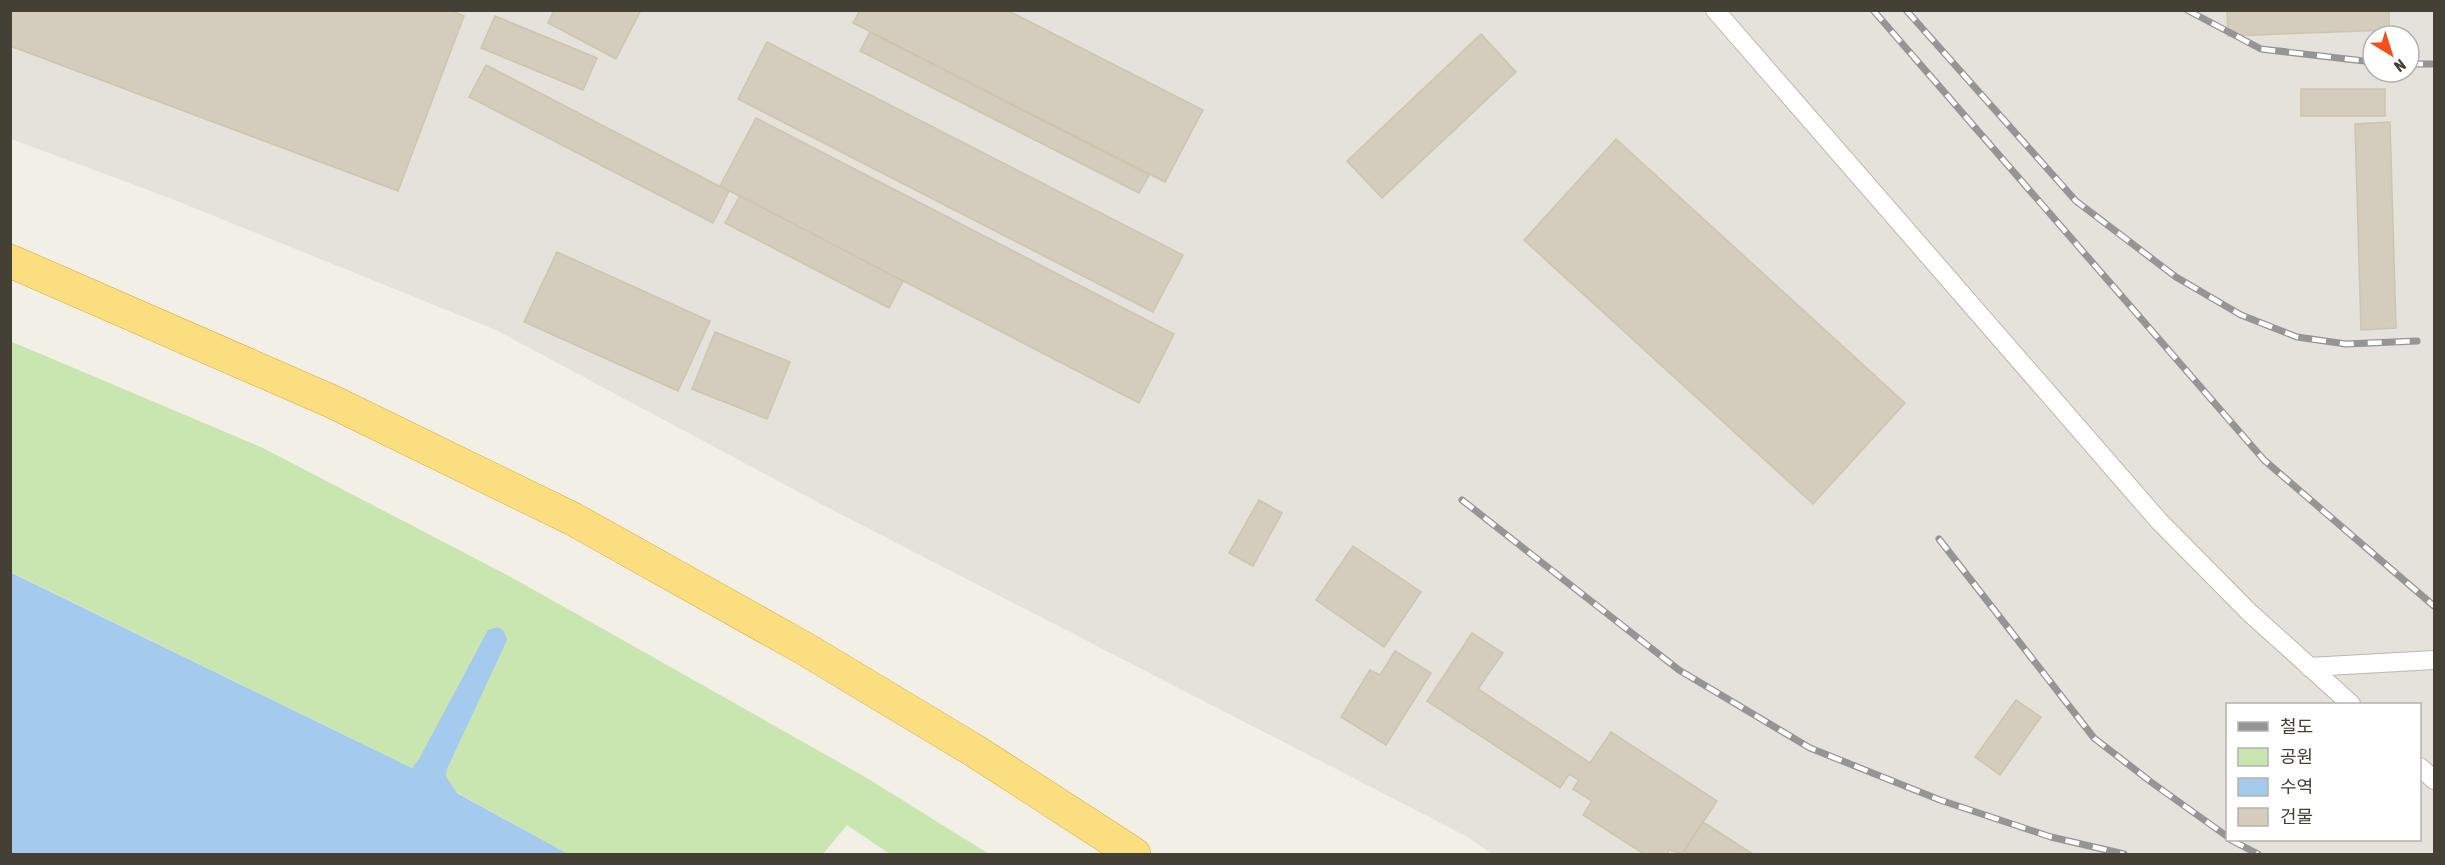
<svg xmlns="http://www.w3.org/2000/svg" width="2445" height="865" viewBox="0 0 2445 865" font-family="'Asap Condensed','Noto Sans KR',sans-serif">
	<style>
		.industrial { fill: #e5e1db; fill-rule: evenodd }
		.green { fill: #c9e6b0 }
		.water { fill: #a4caee }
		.building { fill: #d4ccbc; stroke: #cec5af; stroke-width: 1.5 }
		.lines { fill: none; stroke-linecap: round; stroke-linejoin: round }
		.service-casing { stroke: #beb8a9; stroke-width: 20 }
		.trunk-casing { stroke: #d9ab3a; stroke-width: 34 }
		.service { stroke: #fff; stroke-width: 18 }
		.trunk { stroke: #fade80; stroke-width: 33 }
		.rail-casing { stroke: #959595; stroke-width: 7 }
		.rail { stroke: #fff; stroke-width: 4.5; stroke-dasharray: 14; stroke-linecap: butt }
	</style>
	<rect width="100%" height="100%" fill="#f2f0e6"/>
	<path class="industrial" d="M10,11H2434V854H1492L1466,836L821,504L496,330L172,199L11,139ZM2373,36H2409V72H2373ZM2228,704H2420V840H2228Z"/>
	<polygon class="green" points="10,341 263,448 511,577 867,778 989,854 890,854 847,825 823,854 568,854 456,792 446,776 447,769 419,759 412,768 11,572"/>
	<polygon class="water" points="10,572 412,768 419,759 488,630 498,627 504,631 507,640 447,769 446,776 457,793 568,854 11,854"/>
	<g class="building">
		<polygon points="10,10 450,10 464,16 398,191 10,46"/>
		<polygon points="554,10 641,10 616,59 548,23"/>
		<polygon points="860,10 1007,10 1203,110 1165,182 853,23"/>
		<polygon points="2227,10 2389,10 2389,30 2228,36"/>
		<polygon points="495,16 597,58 583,90 481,48"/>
		<polygon points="870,32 1149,175 1139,193 860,51"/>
		<polygon points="1481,34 1516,72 1382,198 1347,161"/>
		<polygon points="767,42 1183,255 1153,312 738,99"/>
		<polygon points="486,65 729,191 713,223 469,97"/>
		<rect x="2301" y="89" width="84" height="27"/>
		<polygon points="756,118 1174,334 1139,403 720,186"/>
		<polygon points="2390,122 2396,328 2361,330 2355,124"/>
		<polygon points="1616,139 1905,403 1813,504 1524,240"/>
		<polygon points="740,196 903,281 889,308 725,223"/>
		<polygon points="557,252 710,321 678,391 524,322"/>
		<polygon points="715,332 790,362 767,419 692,389"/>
		<polygon points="1259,500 1282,513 1253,566 1229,553"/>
		<polygon points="1353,546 1421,592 1384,647 1316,600"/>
		<polygon points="1472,633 1503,653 1478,689 1590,763 1611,732 1717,801 1682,854 1669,850 1667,854 1644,854 1583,815 1592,801 1573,789 1579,780 1569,774 1560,788 1427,701"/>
		<polygon points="1395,651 1431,673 1386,745 1341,717 1370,670 1380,675"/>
		<polygon points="2016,700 2041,717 2000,775 1975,757"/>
		<polygon points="1703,822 1753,854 1689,854 1684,851"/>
	</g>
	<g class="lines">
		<defs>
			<g id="service">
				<polyline points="1715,10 2159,521 2250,613 2351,704"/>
				<polyline points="2309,667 2434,660"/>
				<polyline points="2420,767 2434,780"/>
			</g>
			<polyline id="trunk" points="10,261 333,402 573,519 807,650 975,751 1134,854"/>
		</defs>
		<use href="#service" class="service-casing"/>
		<use href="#trunk" class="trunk-casing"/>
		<use href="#service" class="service"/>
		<use href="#trunk" class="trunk"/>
		<defs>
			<g id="rail">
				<polyline points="1873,10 2264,460 2434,606"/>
				<polyline points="1906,10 2076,201 2176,277 2241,315 2297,337 2346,344 2417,341"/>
				<polyline points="2187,10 2261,49 2373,62"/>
				<polyline points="2409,64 2434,64"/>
				<polyline points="1462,500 1679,670 1810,748 1940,800 2051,837 2124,854"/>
				<polyline points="1939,539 2094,738 2151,782 2228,837"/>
				<polyline points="2231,840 2258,854"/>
			</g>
		</defs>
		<use href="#rail" class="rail-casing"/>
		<use href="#rail" class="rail"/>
	</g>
	<rect width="2445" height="865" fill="none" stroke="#454036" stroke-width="24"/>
	<rect x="2226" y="703" width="195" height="138" fill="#ffffff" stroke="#b5b3af" stroke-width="1.5"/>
	<rect x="2238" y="722" width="30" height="9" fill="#959595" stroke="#b5b3af" stroke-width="1.5"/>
	<text x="2280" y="733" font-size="18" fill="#454036">철도</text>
	<rect x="2238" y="748" width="30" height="18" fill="#c9e6b0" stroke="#b5b3af" stroke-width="1.5"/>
	<text x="2280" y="763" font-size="18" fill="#454036">공원</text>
	<rect x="2238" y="778" width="30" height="18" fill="#a4caee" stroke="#b5b3af" stroke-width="1.5"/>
	<text x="2280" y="793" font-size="18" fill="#454036">수역</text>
	<rect x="2238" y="808" width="30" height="18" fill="#d4ccbc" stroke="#b5b3af" stroke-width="1.5"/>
	<text x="2280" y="823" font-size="18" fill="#454036">건물</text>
	<g transform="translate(2391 54) rotate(142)"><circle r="28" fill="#ffffff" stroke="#b5b3af" stroke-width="1.5"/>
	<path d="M0-4.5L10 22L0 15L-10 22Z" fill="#f44e1c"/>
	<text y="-9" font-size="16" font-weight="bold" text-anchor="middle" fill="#454036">N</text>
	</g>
</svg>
